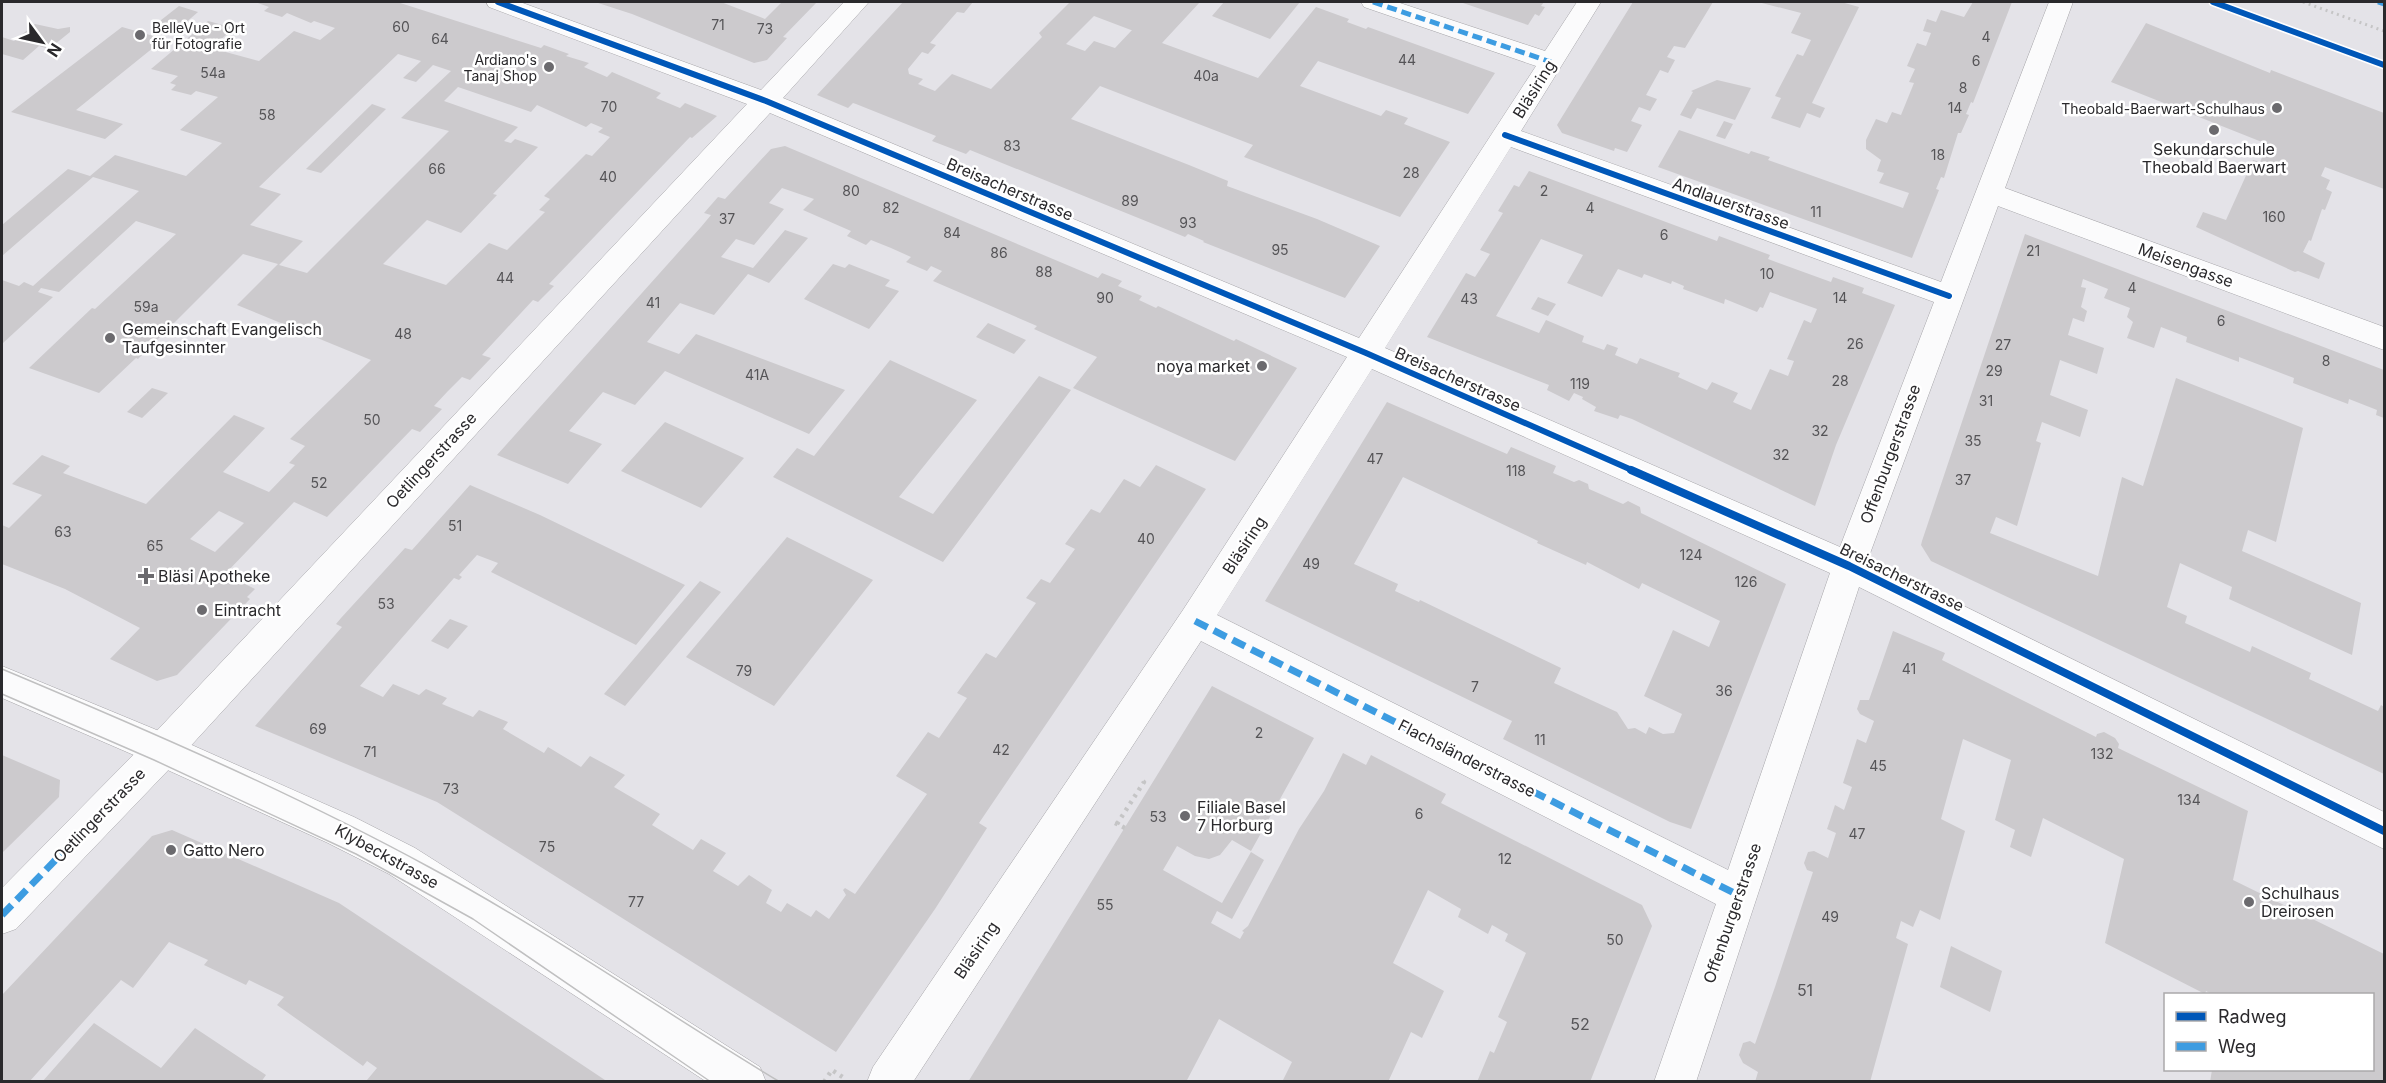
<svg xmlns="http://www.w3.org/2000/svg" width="2386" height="1083" viewBox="0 0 2386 1083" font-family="Inter,sans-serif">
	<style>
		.building { fill: #cccacd; fill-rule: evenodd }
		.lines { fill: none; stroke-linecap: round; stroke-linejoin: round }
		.minor-casing { stroke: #a6a5a9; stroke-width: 1 }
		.tertiary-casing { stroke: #a6a5a9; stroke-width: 1 }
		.path-far1 { stroke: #c5c5c6; stroke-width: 3; stroke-dasharray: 2 4; stroke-linecap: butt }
		.path { stroke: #c5c5c6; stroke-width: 4.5; stroke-dasharray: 3 5; stroke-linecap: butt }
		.minor { fill: #fbfbfc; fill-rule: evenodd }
		.tertiary { fill: #fbfbfc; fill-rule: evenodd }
		.tram { stroke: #c0c0c1; stroke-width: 1.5 }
		.quiet-far1 { stroke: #3d9ce1; stroke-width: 5; stroke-dasharray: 10 5; stroke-linecap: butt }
		.quiet { stroke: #3d9ce1; stroke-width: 7; stroke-dasharray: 14 7; stroke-linecap: butt }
		.cycleway-far1-casing { stroke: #fff; stroke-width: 9 }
		.cycleway-casing { stroke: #fff; stroke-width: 12 }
		.cycleway-far1 { stroke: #0057b8; stroke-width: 6 }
		.cycleway { stroke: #0057b8; stroke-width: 8 }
		.poi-dot { fill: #6b6a6e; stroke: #fff; stroke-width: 2 }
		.labels { text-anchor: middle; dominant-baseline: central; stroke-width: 5; stroke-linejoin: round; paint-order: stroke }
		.number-label { font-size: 14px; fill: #555457 }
		.far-poi-label { font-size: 14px; fill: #2a292c; stroke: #fff; text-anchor: end }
		.street-label { font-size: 16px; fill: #2a292c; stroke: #fff }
		.poi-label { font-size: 16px; fill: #2a292c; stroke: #fff; text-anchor: start }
		.near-number-label { font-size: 16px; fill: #555457 }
	</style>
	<rect width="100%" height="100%" fill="#e4e3e8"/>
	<g class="building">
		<path d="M255,2H397L541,48L544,45L569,54L566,56L589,63L584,67L607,77L612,72L661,93L656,98L680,108L685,103L717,116L692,138L690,137L549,284L554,286L538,302L533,300L482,355L491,358L470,380L462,377L448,391L434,406L442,409L420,432L412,429L327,517L294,502L225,574L255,589L247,597L250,599L177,675L157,681L110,659L140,628L65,589L2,564V525L9,528L42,495L12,484L42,455L70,466L63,473L146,504L234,415L265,428L223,472L269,492L295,465L289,463L305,446L290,439L371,360L237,305L278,264L243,254L138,359L136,358L99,393L29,368L92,308L95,309L176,234L136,221L59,292L41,288L38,292L53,297L3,343L2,280L19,286L24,282L33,286L139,191L93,177L2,256V225L68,169L90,176L115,155L186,176L222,143L180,130L218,97L196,91L191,95L171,90L176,85L170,83L178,76L151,69L208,21L234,28L211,48L259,61L294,31L320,40L335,28L314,21L311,23L287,13L282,17L264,11L269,7ZM398,54L421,61L403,78L416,82L433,65L451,71L401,118L449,131L307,273L279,265L303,241L250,225L281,194L259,187ZM458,87L531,112L537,105L586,127L591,123L603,128L598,132L610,137L592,156L586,154L544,196L550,199L539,210L545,212L507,250L489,243L446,285L383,264L427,220L461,233L497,195L493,194L538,147L515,139L511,143L504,141L518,127L444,101ZM219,511L244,523L215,552L190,539Z"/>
		<polygon points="595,2 721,2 765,19 782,2 817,2 783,37 787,38 767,60 754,63 632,14"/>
		<path d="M903,2H973L964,13L957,12L930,43L936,45L928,54L922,52L908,69L909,74L923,79L918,84L935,91L952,74L991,89L1042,37L1039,33L1070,2H1200L1162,43L1258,78L1316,7L1349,19L1347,22L1366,29L1368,27L1495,73L1468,114L1318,61L1300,86L1381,116L1386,110L1408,118L1404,124L1450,142L1400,217L1244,157L1253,145L1100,86L1071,119L1189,165L1228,181L1227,186L1317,219L1380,246L1345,298L1203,242L1204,241L1188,234L1185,237L1168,230L970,150L966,154L932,141L936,136L856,104L853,103L848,108L817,95ZM1094,16L1131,30H1132L1115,48L1094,41L1085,51L1066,44Z"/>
		<polygon points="1224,2 1300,2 1270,39 1212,16"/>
		<polygon points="1460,2 1544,2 1541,6 1545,7 1539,16 1535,14 1528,25"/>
		<polygon points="1633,2 1713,2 1685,48 1674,46 1667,57 1675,60 1668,73 1660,70 1646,95 1657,99 1650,111 1639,107 1631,121 1642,125 1627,152 1615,148 1614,151 1562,133 1557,125"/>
		<polygon points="1758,2 1841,2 1859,7 1812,103 1825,108 1820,118 1807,113 1800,128 1771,118 1781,98 1775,96 1797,54 1803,56 1811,40 1791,33 1801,13"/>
		<polygon points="1973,2 2012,2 1973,103 1971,102 1966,114 1969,115 1961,133 1958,133 1944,178 1941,177 1936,189 1939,190 1912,258 1658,167 1679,130 1749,154 1751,151 1770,157 1768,160 1903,208 1909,193 1879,183 1884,173 1877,171 1881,160 1866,149 1866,140 1876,119 1887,123 1892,112 1901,115 1914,83 1909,82 1915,69 1907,66 1917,43 1926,46 1931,33 1923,31 1927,19 1936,22 1941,10 1964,17"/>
		<polygon points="179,6 198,12 176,31 156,24"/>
		<polygon points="2146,23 2270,73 2271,70 2384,113 2384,189 2325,167 2321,176 2330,180 2326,189 2332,192 2325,210 2322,209 2311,241 2309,240 2303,252 2325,263 2319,279 2298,271 2295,272 2196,227 2203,212 2226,220 2253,160 2260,162 2264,153 2273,157 2277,148 2111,82"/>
		<polygon points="35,24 58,29 70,27 70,32 49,49 39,46 23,60 2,54 2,37 14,41"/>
		<polygon points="122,27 164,39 76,110 123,124 105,139 11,112"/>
		<polygon points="1717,80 1751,88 1735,120 1697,108 1691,119 1680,115 1693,92 1691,91"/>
		<polygon points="372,104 386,109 321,173 306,169"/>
		<polygon points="1724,121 1733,124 1725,139 1716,136"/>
		<polygon points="785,146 1098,278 1102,273 1122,281 1118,286 1142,296 1139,300 1156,308 1158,306 1234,341 1236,339 1297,368 1235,461 1073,388 1097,357 1034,329 1037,326 933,281 942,271 931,266 927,271 906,262 911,257 891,248 871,240 866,245 847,236 851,231 803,210 814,199 782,188 769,203 784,209 754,245 736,239 721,257 753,268 785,230 808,238 769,283 748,274 714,315 680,303 647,342 679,354 696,334 845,390 809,434 665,371 635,405 603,392 569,431 602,444 568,484 497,455 701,227 711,215 704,213 718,197 725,199 771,149"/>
		<path d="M1529,171L1717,241L1719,236L1770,255L1768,259L1831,282L1833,277L1864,288L1862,293L1895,305L1836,445L1815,506L1632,419L1620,415L1618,419L1594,411L1596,407L1582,399L1583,397L1574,393L1569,401L1547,390L1549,385L1427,337L1466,273L1475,277L1490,254L1480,250L1503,213L1498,211L1514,185L1519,187ZM1541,239L1583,255L1567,283L1602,297L1618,269L1642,278L1644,274L1671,284L1672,281L1684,286L1683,289L1724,304L1725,299L1757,312L1760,307L1763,308L1770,292L1817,309L1811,323L1804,320L1787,359L1794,361L1788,376L1770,369L1751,410L1733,402L1738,393L1712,382L1707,390L1678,377L1680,373L1671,370L1640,358L1637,364L1615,355L1618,348L1607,344L1604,350L1582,342L1584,336L1546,320L1539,333L1496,316Z"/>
		<polygon points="2025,234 2384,370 2384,418 2376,415 2377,410 2349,399 2348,404 2293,383 2294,378 2239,357 2239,362 2186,342 2187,337 2161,327 2154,348 2127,338 2133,322 2127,317 2130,308 2104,298 2108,289 2083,279 2081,287 2086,288 2081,307 2087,311 2084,322 2073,318 2068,335 2104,348 2097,374 2060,360 2050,395 2088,410 2080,437 2042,422 2036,441 2041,443 2017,526 1996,517 1990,533 2098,576 2122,477 2143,486 2176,378 2303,428 2276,542 2248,530 2242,551 2361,603 2352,655 2229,599 2232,587 2180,563 2167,607 2187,616 2185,623 2250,652 2252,646 2311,673 2309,679 2378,711 2381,705 2384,707 2384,774 1931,561 1921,545 1922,541"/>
		<polygon points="833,264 845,268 849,264 890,280 885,286 899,291 869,329 804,299"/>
		<polygon points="1538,297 1556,304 1548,316 1531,309"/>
		<polygon points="988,323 1026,340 1014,354 976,337"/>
		<polygon points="890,360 977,400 899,497 933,514 1039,376 1071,390 943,562 773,477 797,448 814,456"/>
		<polygon points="152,388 168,393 142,418 127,412"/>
		<path d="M1387,402L1507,454L1511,447L1556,466L1553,473L1574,482L1579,480L1588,484L1589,489L1623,504L1628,501L1640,507L1641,513L1786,584L1691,829L1670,822L1503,739L1512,721L1265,601ZM1403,477L1538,541L1537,543L1586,565L1587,562L1639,589L1642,583L1720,621L1709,647L1673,630L1644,696L1682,714L1674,733L1663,734L1649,727L1646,734L1635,728L1628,729L1617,712L1554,683L1561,668L1420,600L1419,602L1395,591L1398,584L1354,564Z"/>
		<polygon points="665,422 744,458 701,508 621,471"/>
		<polygon points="1156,465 1206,489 979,823 987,828 935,909 836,1052 437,802 255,726 342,627 336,624 341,618 405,548 412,550 470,485 540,515 685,585 636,645 491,572 498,563 477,555 459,575 462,577 459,580 454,578 360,686 383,697 393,684 419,695 426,689 447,698 442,704 473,717 479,710 508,722 503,729 544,753 548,747 581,767 590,756 625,775 614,787 660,814 652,825 693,850 701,839 726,853 713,871 738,886 749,875 772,890 766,903 781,912 787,903 811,917 816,910 829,919 846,895 843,890 845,888 855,894 927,794 896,776 928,732 939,738 967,698 957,693 986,653 996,658 1036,603 1026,598 1041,579 1050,583 1075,549 1065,544 1091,509 1100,513 1124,479 1140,487"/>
		<polygon points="787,537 873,580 774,706 686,657"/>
		<polygon points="700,581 721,592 625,706 604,694"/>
		<polygon points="450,619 468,626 448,649 431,641"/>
		<polygon points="1893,631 1945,653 1942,660 2096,737 2097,734 2104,732 2115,738 2119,744 2118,748 2248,811 2233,880 2384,954 2384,1082 2210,1082 2212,1070 2373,1070 2373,994 2212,994 2206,991 2205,994 2105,943 2124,859 2043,818 2031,857 2010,847 2015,830 1995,820 2011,760 1963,739 1941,819 1965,831 1940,920 1920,910 1913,927 1901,921 1896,938 1908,944 1870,1082 1755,1082 1758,1072 1743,1063 1739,1055 1743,1043 1750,1041 1755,1044 1775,987 1813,872 1807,870 1804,863 1808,852 1814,851 1828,858 1836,833 1827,829 1835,805 1844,810 1852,787 1843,783 1857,739 1866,743 1874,721 1860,714 1857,709 1860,700 1869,700"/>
		<polygon points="1212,686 1314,738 1251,851 1232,840 1220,855 1209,859 1195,856 1177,846 1163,870 1222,903 1251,852 1264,860 1232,919 1217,911 1211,923 1240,939 1244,932 1242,931 1248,926 1299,829 1324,791 1343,753 1366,765 1371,755 1446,794 1441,803 1642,905 1652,926 1590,1082 1477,1082 1490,1051 1494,1053 1507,1022 1498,1017 1526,953 1505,941 1508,934 1492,925 1488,934 1458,917 1461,909 1428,890 1393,963 1444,991 1422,1038 1411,1032 1388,1082 1282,1082 1292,1062 1219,1019 1186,1082 968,1082"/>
		<polygon points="2,755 60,780 59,797 2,853"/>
		<polygon points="172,830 339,903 608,1082 369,1082 367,1080 377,1068 367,1061 363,1066 277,1005 284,997 249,980 246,985 204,965 208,960 169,942 133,988 121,980 29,1082 2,1082 2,995 152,836"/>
		<polygon points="1951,946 2002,971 1990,1012 1940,987"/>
		<polygon points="94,1023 161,1068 195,1028 266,1075 261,1082 42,1082"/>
	</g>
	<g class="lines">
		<defs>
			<path id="minor" d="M486,2H520L761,90L844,2H869L783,98L1359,338L1536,66L1364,7L1361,2H1397L1545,51L1577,2H1601L1521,131L1941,282L2049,2H2073L2005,188L2384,327V350L1998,206L1868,559L2384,812V849L1859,587L1696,1082H1654L1716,904L1201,641L913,1082H867L873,1067L1183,610L1347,357L770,113L176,762L16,929L2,934V888L150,738L747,104L489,7ZM1511,147L1934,302L1840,547L1385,348ZM1372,369L1830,573L1728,870L1217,615Z"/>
			<polygon id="tertiary" points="2,666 176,738 354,817 415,848 760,1067 766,1082 707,1082 389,874 328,843 150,762 2,698"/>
		</defs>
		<use href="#minor" class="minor-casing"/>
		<use href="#tertiary" class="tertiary-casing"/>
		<g class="path-far1">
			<polyline points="2213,2 2384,65"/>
			<polyline points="2303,2 2384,31"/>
		</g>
		<g class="path">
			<polyline points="1115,823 1125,828"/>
			<polyline points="1117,824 1144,782 1141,780"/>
			<polyline points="824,1082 832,1070 844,1078"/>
		</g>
		<use href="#minor" class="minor"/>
		<use href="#tertiary" class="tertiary"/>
		<g class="tram">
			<path d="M2,669C147,730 291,792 429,867C550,932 662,1011 780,1082"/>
			<polyline points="2,694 154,760 356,854 473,919 711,1082"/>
		</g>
		<g class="quiet-far1">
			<polyline points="1373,2 1551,62"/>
			<polyline points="2378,2 2384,4"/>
		</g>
		<g class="quiet">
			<polyline points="1195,621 1738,895"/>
			<polyline points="2,915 107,807"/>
		</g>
		<defs>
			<g id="cycleway-far1">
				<polyline points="498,2 766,101 1366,353 1634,471"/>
				<polyline points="2213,2 2384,65"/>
				<polyline points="1505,135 1949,296"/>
			</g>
			<polyline id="cycleway" points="1631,470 1849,566 2384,831"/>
		</defs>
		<use href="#cycleway-far1" class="cycleway-far1-casing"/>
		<use href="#cycleway" class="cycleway-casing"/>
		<use href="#cycleway-far1" class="cycleway-far1"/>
		<use href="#cycleway" class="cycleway"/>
	</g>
	<g class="poi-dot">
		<circle cx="140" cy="35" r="6"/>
		<circle cx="549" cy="67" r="6"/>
		<circle cx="2277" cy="108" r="6"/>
		<circle cx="2214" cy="130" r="6"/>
		<circle cx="110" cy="338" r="6"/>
		<circle cx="1262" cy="366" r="6"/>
		<path d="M143 567h6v6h6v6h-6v6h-6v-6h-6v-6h6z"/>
		<circle cx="202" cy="610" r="6"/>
		<circle cx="1185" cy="816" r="6"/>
		<circle cx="171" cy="850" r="6"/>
		<circle cx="2249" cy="902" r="6"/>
	</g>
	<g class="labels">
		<g class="number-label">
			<text x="718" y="24">71</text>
			<text x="401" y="26">60</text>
			<text x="765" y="28">73</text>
			<text x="1986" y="36">4</text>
			<text x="440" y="38">64</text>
			<text x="1407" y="59">44</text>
			<text x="1976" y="60">6</text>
			<text x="213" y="72">54a</text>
			<text x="1206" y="75">40a</text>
			<text x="1963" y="87">8</text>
			<text x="609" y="106">70</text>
			<text x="1955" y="107">14</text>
			<text x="267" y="114">58</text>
			<text x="1012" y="145">83</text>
			<text x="1938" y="154">18</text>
			<text x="437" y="168">66</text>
			<text x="1411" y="172">28</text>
			<text x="608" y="176">40</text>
			<text x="851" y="190">80</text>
			<text x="1544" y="190">2</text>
			<text x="1130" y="200">89</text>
			<text x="891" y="207">82</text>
			<text x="1590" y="207">4</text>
			<text x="1816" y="211">11</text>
			<text x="2274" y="216">160</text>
			<text x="727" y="218">37</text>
			<text x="1188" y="222">93</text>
			<text x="952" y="232">84</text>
			<text x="1664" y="234">6</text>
			<text x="1280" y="249">95</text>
			<text x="2033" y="250">21</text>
			<text x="999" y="252">86</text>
			<text x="1044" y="271">88</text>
			<text x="1767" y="273">10</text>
			<text x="505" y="277">44</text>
			<text x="2132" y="287">4</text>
			<text x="1105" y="297">90</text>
			<text x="1840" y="297">14</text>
			<text x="1469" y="298">43</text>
			<text x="653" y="302">41</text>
			<text x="146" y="306">59a</text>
			<text x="2221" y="320">6</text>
			<text x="403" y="333">48</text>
			<text x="1855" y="343">26</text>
			<text x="2003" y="344">27</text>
			<text x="2326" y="360">8</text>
			<text x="1994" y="370">29</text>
			<text x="757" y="374">41A</text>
			<text x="1840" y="380">28</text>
			<text x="1580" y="383">119</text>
			<text x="1986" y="400">31</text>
			<text x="372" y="419">50</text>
			<text x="1820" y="430">32</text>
			<text x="1973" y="440">35</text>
			<text x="1781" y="454">32</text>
			<text x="1375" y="458">47</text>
			<text x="1516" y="470">118</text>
			<text x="1963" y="479">37</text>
			<text x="319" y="482">52</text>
			<text x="455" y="525">51</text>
			<text x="63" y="531">63</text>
			<text x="1146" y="538">40</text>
			<text x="155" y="545">65</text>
			<text x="1691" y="554">124</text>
			<text x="1311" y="563">49</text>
			<text x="1746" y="581">126</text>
			<text x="386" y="603">53</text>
			<text x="1909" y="668">41</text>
			<text x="744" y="670">79</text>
			<text x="1475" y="686">7</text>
			<text x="1724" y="690">36</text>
			<text x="318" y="728">69</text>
			<text x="1259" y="732">2</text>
			<text x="1540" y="739">11</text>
			<text x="1001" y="749">42</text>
			<text x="370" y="751">71</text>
			<text x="2102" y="753">132</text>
			<text x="1878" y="765">45</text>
			<text x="451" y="788">73</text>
			<text x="2189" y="799">134</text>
			<text x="1419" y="813">6</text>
			<text x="1158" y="816">53</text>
			<text x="1857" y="833">47</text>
			<text x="547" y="846">75</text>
			<text x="1505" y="858">12</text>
			<text x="636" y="901">77</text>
			<text x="1105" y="904">55</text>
			<text x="1830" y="916">49</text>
			<text x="1615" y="939">50</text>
		</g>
		<g class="far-poi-label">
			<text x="152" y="27" text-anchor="start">BelleVue - Ort<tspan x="152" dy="16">für Fotografie</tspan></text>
			<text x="537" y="59">Ardiano's<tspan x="537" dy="16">Tanaj Shop</tspan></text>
			<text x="2265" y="108">Theobald-Baerwart-Schulhaus</text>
		</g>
		<g class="street-label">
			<text transform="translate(1534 89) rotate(-58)">Bläsiring</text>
			<text transform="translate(1010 189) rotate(23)">Breisacherstrasse</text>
			<text transform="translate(1731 203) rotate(20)">Andlauerstrasse</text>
			<text transform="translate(2186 265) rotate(20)">Meisengasse</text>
			<text transform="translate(1458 379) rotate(24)">Breisacherstrasse</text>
			<text transform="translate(1890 454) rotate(-70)">Offenburgerstrasse</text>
			<text transform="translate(431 460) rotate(-47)">Oetlingerstrasse</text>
			<text transform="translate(1244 545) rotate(-57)">Bläsiring</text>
			<text transform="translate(1902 577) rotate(26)">Breisacherstrasse</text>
			<text transform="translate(1467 758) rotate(27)">Flachsländerstrasse</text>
			<text transform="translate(99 815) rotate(-46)">Oetlingerstrasse</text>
			<text transform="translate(387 856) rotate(29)">Klybeckstrasse</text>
			<text transform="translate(1732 913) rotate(-71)">Offenburgerstrasse</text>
			<text transform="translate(976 950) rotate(-56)">Bläsiring</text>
		</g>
		<g class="poi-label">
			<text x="2214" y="149" text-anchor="middle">Sekundarschule<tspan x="2214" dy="18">Theobald Baerwart</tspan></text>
			<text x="122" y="329">Gemeinschaft Evangelisch<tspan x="122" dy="18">Taufgesinnter</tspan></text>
			<text x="1250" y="366" text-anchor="end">noya market</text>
			<text x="158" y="576">Bläsi Apotheke</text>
			<text x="214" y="610">Eintracht</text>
			<text x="1197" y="807">Filiale Basel<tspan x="1197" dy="18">7 Horburg</tspan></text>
			<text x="183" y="850">Gatto Nero</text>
			<text x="2261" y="893">Schulhaus<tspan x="2261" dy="18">Dreirosen</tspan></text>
		</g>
		<g class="near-number-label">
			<text x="1805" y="990">51</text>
			<text x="1580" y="1024">52</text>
		</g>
	</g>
	<rect width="2386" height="1083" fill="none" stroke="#2a292c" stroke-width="6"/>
	<rect x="2164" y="993" width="210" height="78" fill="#ffffff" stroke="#aaa9ab" stroke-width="1.5"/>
	<rect x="2176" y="1012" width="30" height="9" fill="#0057b8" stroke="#aaa9ab" stroke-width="1.5"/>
	<text x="2218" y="1023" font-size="18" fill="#2a292c">Radweg</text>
	<rect x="2176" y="1042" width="30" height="9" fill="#3d9ce1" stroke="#aaa9ab" stroke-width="1.5"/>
	<text x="2218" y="1053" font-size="18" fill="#2a292c">Weg</text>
	<g transform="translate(42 42) rotate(123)" stroke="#ffffff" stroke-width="4.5" paint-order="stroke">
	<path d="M0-4.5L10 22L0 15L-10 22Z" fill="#2a292c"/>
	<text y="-9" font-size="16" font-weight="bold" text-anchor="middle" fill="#2a292c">N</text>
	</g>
</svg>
